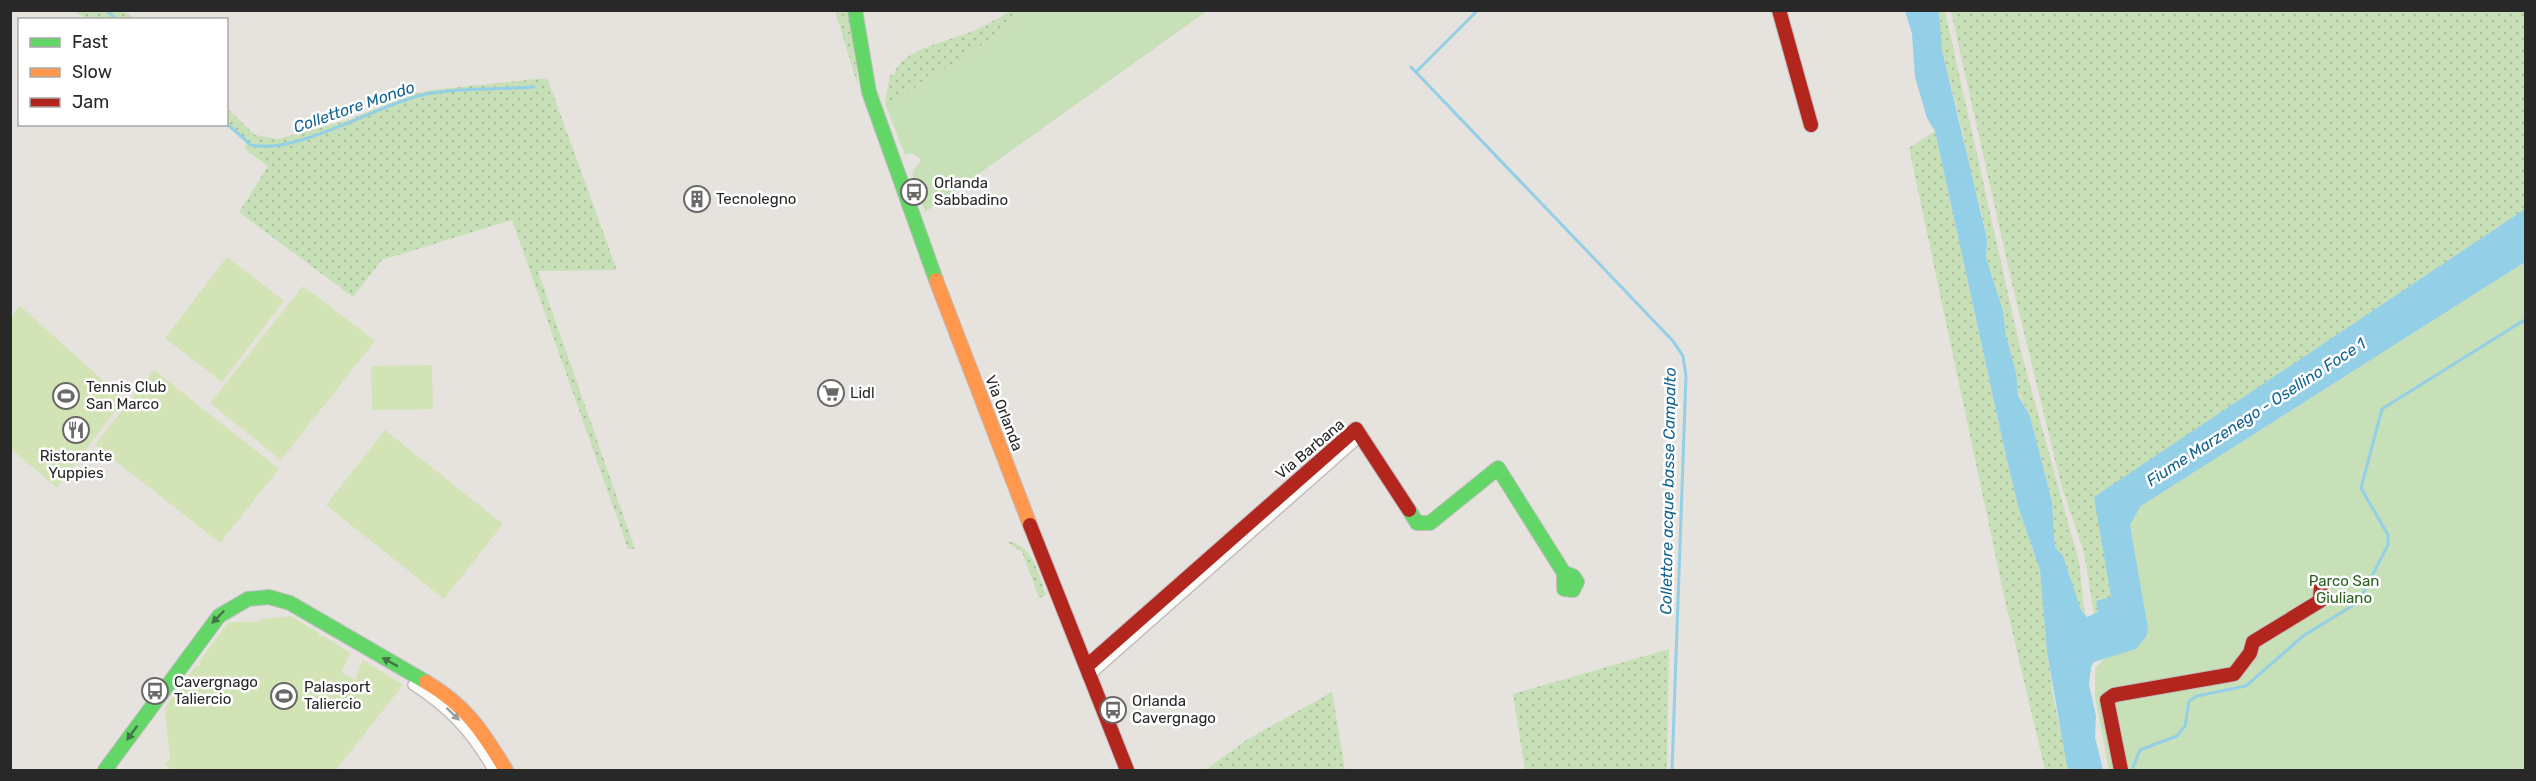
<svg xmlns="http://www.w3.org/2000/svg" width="2536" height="781" viewBox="0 0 2536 781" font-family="Rubik,sans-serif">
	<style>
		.grass { fill: url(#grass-dots) }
		.park { fill: #c8e0b8 }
		.pitch { fill: #d2e4b5 }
		.water { fill: #93cfe6 }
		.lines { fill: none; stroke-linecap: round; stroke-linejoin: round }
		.stream { stroke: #93cfe6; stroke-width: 3 }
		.street-casing { stroke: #c0bebf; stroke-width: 12 }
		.fast-casing { stroke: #c0bebf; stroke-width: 16 }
		.slow-casing { stroke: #c0bebf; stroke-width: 16 }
		.jam-casing { stroke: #c0bebf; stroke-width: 16 }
		.street { stroke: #fbfbfa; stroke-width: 9 }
		.fast { stroke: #63d668; stroke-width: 14 }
		.slow { stroke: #ff974d; stroke-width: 14 }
		.jam { stroke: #b3261e; stroke-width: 14 }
		.oneway { fill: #437645 }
		.oneway2 { fill: #9c9c9c }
		.labels { text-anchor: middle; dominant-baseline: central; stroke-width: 5; stroke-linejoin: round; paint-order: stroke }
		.poi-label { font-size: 15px; fill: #282828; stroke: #fff; text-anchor: start }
		.street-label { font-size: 15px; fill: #282828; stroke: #fff }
		.park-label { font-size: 15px; fill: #29611c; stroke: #fff }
		.water-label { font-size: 16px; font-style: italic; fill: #136492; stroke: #fff }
	</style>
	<defs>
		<pattern id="grass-dots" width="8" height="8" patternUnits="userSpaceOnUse" patternTransform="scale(1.5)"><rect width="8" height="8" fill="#c8e0b8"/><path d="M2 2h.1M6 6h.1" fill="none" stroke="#acc09e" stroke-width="1.8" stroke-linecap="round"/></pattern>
	</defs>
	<rect width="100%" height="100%" fill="#e6e2de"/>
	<g class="grass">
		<polygon points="74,11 125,11 135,19 87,19"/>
		<polygon points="835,11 850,11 858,86"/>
		<path d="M1010,11H1027L957,64L935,73L887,109L885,102L890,75H894C898,51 948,41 968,33C983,27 997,19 1010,11Z"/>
		<path d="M1937,11H1945L2021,352L2079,562L2085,615C2070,596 2072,564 2055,547L2052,502L2030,416L2016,388V372L2006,336L2003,311L1986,256L1987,239L1979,202L1967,166L1964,138L1942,50Z"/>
		<polygon points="1951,11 2525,11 2525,209 2095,497 2111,598 2099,612 2094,614 2084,553 2061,484 2010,275"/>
		<polygon points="547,78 617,270 538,271 635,549 628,549 512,220 382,260 353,297 239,212 268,166 245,149 246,141 226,125 227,108 255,135 278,139 348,120 406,96 431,90"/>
		<polygon points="1935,131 2006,456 2019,509 2040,570 2047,652 2055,706 2070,770 2045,770 2006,605 1909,148"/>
		<path d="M1006,541C1034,545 1037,571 1046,595L1039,598L1022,552Z"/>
		<polygon points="1669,649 1667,770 1525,770 1513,694"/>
		<polygon points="1332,692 1345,770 1205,770 1248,739"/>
	</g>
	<g class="park">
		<polygon points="1027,11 1207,11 925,212 912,174 921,159 912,153 905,155 887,109 935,73 957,64"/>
		<path d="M2525,262V770H2109L2095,697V669C2099,665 2104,658 2110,656C2128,649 2142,650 2148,628L2130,525L2141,506Z"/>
	</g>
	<g class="pitch">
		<polygon points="227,257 284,301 222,382 165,338"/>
		<polygon points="303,286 375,341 281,460 210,403"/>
		<polygon points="20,306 124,399 57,488 11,449 11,317"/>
		<polygon points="432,365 433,409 372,410 371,366"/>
		<polygon points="154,370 279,469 220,543 95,445"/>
		<polygon points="385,430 503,524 444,599 326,505"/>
		<polygon points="291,616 320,634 319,637 324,636 350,653 342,672 355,680 363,660 403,685 336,770 173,770 165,765 170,759 165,708 196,666 199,667 201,663 199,662 228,622 260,622 260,619"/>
	</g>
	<polygon class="water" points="1905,11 1937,11 1939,14 1942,50 1987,239 1986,257 2003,311 2006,336 2016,372 2018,395 2030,416 2052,502 2055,547 2063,556 2081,610 2087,617 2098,612 2096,601 2111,597 2094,497 2525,209 2525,262 2141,506 2130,525 2148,628 2146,637 2136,649 2094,662 2091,667 2089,685 2096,716 2095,737 2103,770 2070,770 2067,766 2047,652 2040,570 2019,509 2006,456 1935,131 1927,118 1915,77 1912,34"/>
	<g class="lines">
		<g class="stream">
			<polyline points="106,10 117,20"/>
			<polyline points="1411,67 1673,341 1683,356 1686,376 1672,770"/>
			<polyline points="1416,72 1478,10"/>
			<path d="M226,123L251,145C294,155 375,107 418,96C455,87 496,90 534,87"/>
			<polyline points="2132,770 2140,750 2177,736 2185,726 2189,701 2197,696 2246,686 2303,636 2352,606 2362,595 2388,545 2388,535 2361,488 2382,409 2526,319"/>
		</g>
		<defs>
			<g id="street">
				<polyline points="1090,675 1361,436"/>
				<path d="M419,678L413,685C449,708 472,733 493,770"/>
			</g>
			<g id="fast">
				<polyline points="855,10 869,92 936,280"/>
				<polyline points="1409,510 1417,523 1430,523 1498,468 1564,573 1564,589 1573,590 1577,582 1573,576 1564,573"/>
				<polyline points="105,770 219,616 248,599 269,597 290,603 426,682"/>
			</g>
			<g id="slow">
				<polyline points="936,280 1030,525"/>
				<path d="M426,682C467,706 482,731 506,770"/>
			</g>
			<g id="jam">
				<polyline points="1779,10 1811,125"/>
				<polyline points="1030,525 1127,770"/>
				<polyline points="1087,666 1356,429 1409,510"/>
				<polyline points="2121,770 2107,700 2114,695 2234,674 2250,653 2253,642 2320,601 2321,584"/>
			</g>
		</defs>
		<use href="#street" class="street-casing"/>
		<use href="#fast" class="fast-casing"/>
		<use href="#slow" class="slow-casing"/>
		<use href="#jam" class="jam-casing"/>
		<use href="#street" class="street"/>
		<use href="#fast" class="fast"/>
		<use href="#slow" class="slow"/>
		<use href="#jam" class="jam"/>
	</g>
	<defs><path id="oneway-solid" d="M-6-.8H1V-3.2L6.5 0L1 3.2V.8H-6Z" transform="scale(1.5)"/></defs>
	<g class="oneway">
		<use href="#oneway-solid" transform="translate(218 617) rotate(134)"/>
		<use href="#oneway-solid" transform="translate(390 662) rotate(-151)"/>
		<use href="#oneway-solid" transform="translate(132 733) rotate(126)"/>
	</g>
	<use class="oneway2" href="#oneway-solid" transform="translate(453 714) rotate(44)"/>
	<defs>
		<symbol id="bus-ring" viewBox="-11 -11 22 22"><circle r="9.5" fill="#fff" stroke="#6a6968" stroke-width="1.5"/><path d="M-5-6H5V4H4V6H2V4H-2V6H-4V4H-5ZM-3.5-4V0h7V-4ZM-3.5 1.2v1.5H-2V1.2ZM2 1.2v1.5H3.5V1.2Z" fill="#6a6968"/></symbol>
		<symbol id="building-ring" viewBox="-11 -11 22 22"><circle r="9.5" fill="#fff" stroke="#6a6968" stroke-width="1.5"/><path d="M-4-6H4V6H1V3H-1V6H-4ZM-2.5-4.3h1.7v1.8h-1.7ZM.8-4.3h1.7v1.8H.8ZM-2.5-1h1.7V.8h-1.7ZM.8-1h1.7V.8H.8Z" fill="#6a6968"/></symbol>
		<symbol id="supermarket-ring" viewBox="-11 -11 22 22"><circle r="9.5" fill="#fff" stroke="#6a6968" stroke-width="1.5"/><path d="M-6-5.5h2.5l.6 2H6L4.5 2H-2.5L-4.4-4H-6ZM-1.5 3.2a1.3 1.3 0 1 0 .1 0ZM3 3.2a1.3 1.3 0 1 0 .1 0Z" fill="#6a6968"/></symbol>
		<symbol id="stadium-ring" viewBox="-11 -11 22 22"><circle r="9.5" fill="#fff" stroke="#6a6968" stroke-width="1.5"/><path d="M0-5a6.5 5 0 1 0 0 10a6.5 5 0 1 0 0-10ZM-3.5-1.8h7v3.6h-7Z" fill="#6a6968"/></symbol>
		<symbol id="restaurant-ring" viewBox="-11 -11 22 22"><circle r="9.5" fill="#fff" stroke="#6a6968" stroke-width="1.5"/><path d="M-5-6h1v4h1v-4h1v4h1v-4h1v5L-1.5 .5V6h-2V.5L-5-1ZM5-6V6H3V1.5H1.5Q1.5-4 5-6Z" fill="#6a6968"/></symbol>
	</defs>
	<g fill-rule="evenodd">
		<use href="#bus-ring" x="899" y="177" width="30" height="30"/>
		<use href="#building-ring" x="682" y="184" width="30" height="30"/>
		<use href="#supermarket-ring" x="816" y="378" width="30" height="30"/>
		<use href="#stadium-ring" x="51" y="381" width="30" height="30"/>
		<use href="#restaurant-ring" x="61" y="415" width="30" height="30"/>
		<use href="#bus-ring" x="140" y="676" width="30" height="30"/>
		<use href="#stadium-ring" x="269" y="681" width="30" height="30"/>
		<use href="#bus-ring" x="1098" y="695" width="30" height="30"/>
	</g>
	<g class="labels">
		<g class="poi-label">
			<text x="934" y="183">Orlanda<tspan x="934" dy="17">Sabbadino</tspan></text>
			<text x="716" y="199">Tecnolegno</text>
			<text x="86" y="387">Tennis Club<tspan x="86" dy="17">San Marco</tspan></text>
			<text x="850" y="393">Lidl</text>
			<text x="76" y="456" text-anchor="middle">Ristorante<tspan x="76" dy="17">Yuppies</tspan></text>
			<text x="174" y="682">Cavergnago<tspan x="174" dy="17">Taliercio</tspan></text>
			<text x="304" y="687">Palasport<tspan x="304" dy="17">Taliercio</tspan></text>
			<text x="1132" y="701">Orlanda<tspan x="1132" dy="17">Cavergnago</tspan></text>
		</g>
		<g class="street-label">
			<text transform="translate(1004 413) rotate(69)">Via Orlanda</text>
			<text transform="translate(1310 449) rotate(-40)">Via Barbana</text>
		</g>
		<g class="park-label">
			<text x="2344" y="581">Parco San<tspan x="2344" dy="17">Giuliano</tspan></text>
		</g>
		<g class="water-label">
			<text transform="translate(354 107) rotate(-19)">Collettore Mondo</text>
			<text transform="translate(2256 412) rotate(-33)">Fiume Marzenego - Osellino Foce 1</text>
			<text transform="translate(1668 491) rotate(-89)">Collettore acque basse Campalto</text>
		</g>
	</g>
	<rect width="2536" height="781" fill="none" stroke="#282828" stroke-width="24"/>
	<rect x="18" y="18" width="210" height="108" fill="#ffffff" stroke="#a9a9a9" stroke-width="1.5"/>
	<rect x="30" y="38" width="30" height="9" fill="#63d668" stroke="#a9a9a9" stroke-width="1.5"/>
	<text x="72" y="48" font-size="18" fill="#282828">Fast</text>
	<rect x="30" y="68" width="30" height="9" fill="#ff974d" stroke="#a9a9a9" stroke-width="1.5"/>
	<text x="72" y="78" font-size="18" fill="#282828">Slow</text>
	<rect x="30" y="98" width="30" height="9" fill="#b3261e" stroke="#a9a9a9" stroke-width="1.5"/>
	<text x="72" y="108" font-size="18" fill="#282828">Jam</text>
</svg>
